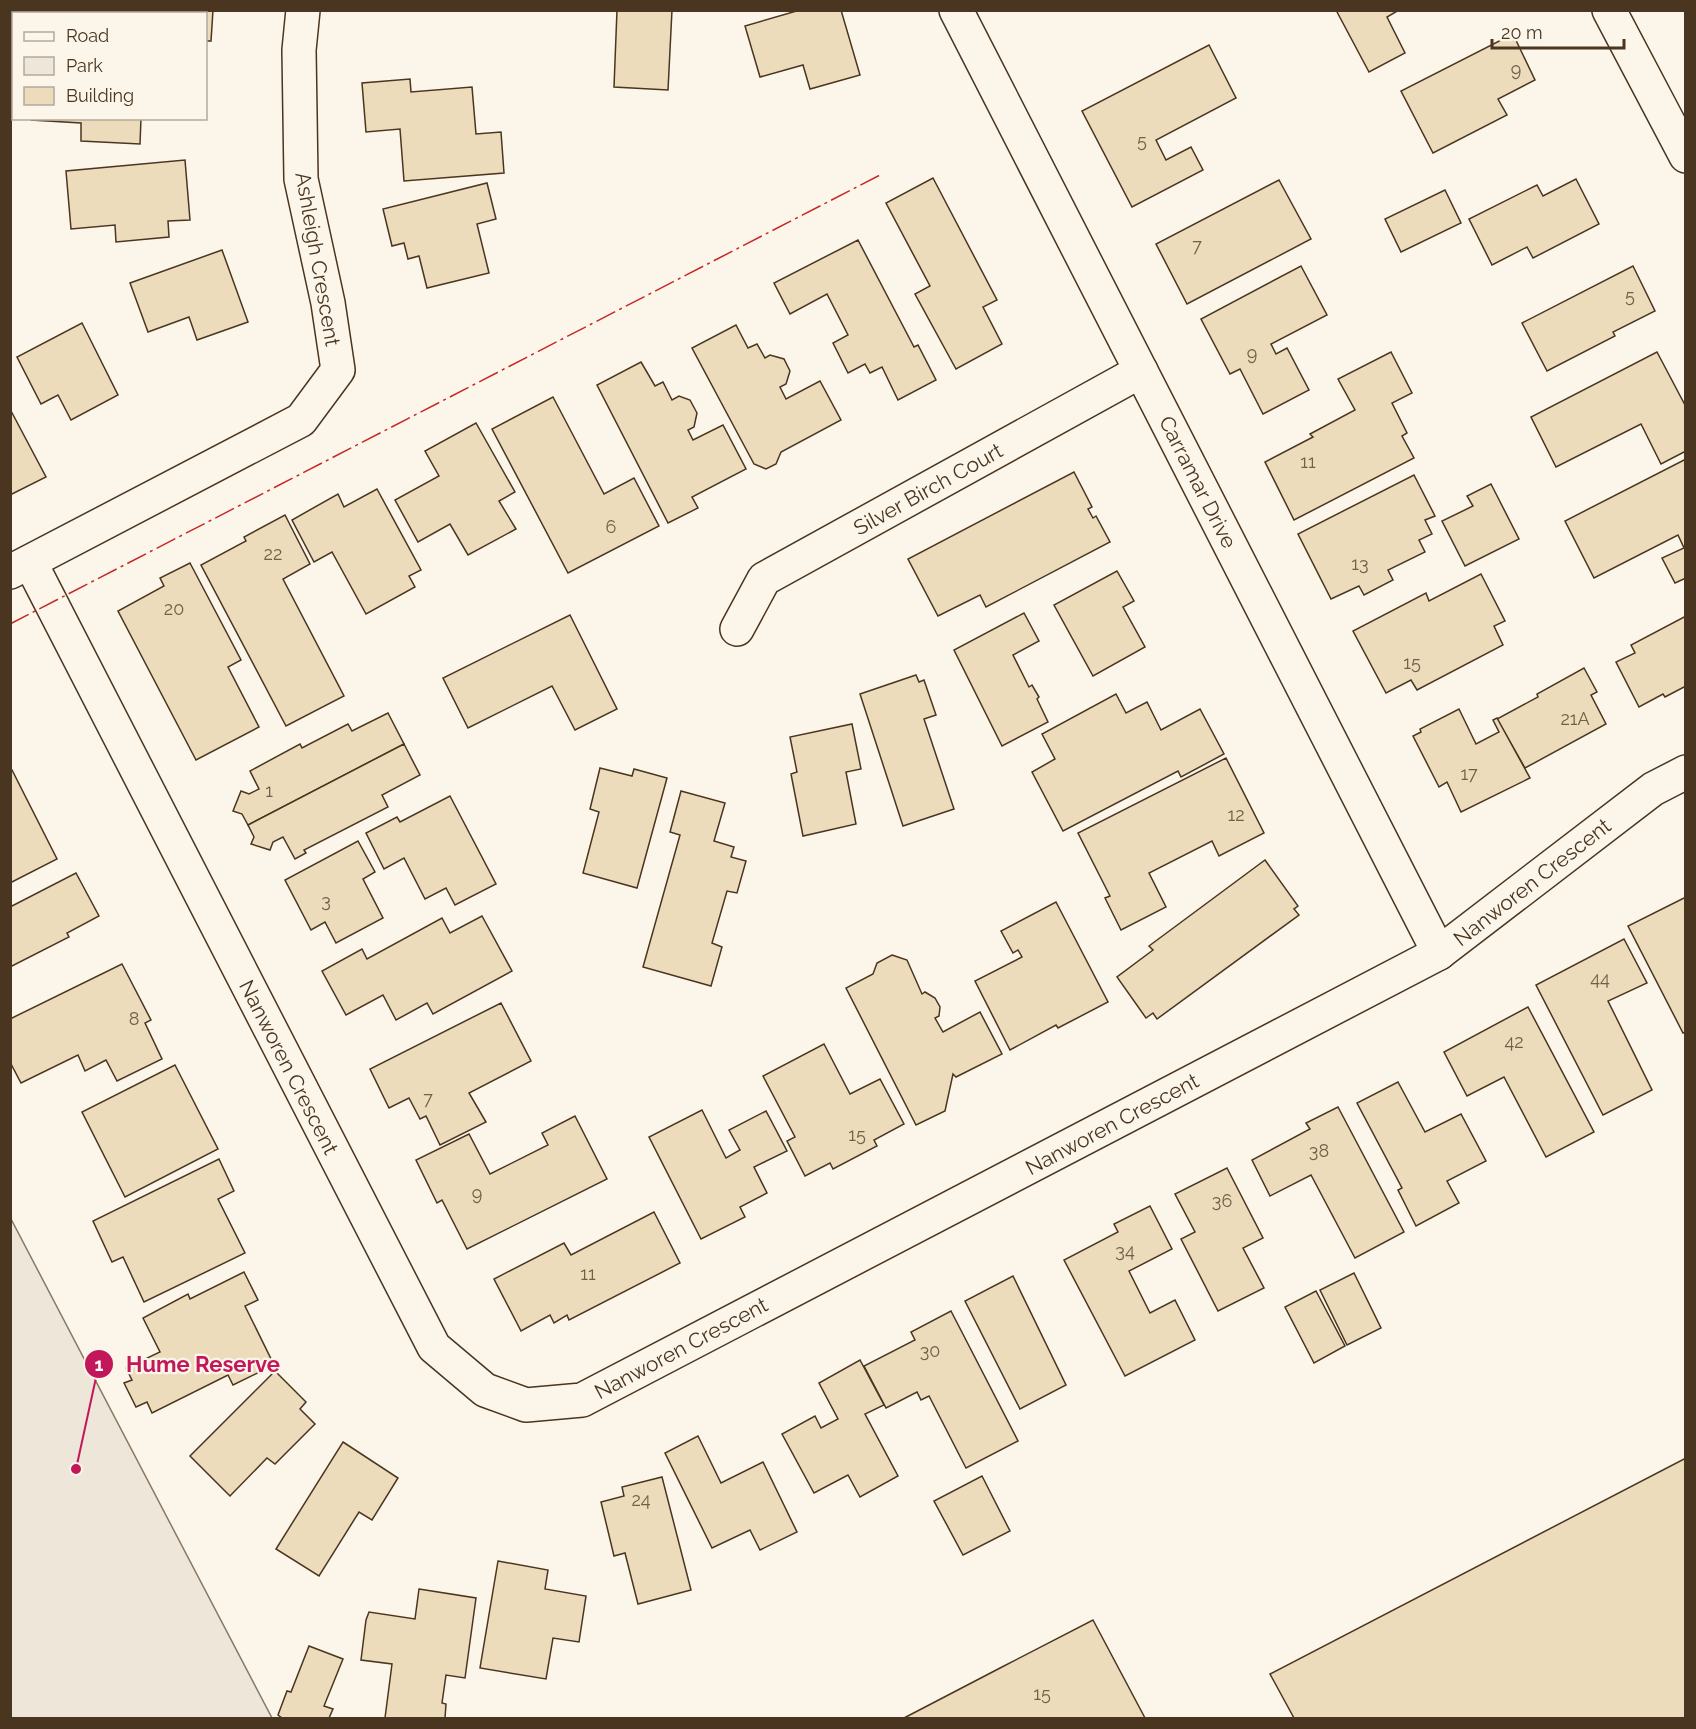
<svg xmlns="http://www.w3.org/2000/svg" width="1696" height="1729" viewBox="0 0 1696 1729" font-family="Raleway,sans-serif">
	<style>
		.green { fill: #ede6d9; stroke: #887966; stroke-width: 1.5 }
		.building { fill: #ecdcbc; stroke: #4a3520; stroke-width: 1.5 }
		.lines { fill: none; stroke-linecap: round; stroke-linejoin: round }
		.street-casing { stroke: #4a3520; stroke-width: 36 }
		.street { stroke: #fbf6e9; stroke-width: 33 }
		.power { stroke: #c62828; stroke-width: 1.5; stroke-dasharray: 21 4.5 3 4.5; stroke-linecap: butt }
		.labels { text-anchor: middle; dominant-baseline: central; stroke-width: 4.5; stroke-linejoin: round; paint-order: stroke }
		.number-label { font-size: 18px; fill: #725f47 }
		.street-label { font-size: 21px; fill: #4a3520; stroke: #fbf6e9 }
		.leader { fill: none; stroke: #c2185b; stroke-width: 2 }
		.callout-dot { fill: #c2185b; stroke: #fbf6e9; stroke-width: 2 }
		.mark-label { font-size: 18px; text-anchor: middle; font-weight: bold; fill: #fff }
		.callout-label { font-size: 22px; text-anchor: middle; font-weight: bold; fill: #c2185b; stroke: #fbf6e9; stroke-width: 4.5; stroke-linejoin: round; paint-order: stroke }
	</style>
	<rect width="100%" height="100%" fill="#fbf6e9"/>
	<polygon class="green" points="10,1219 11,1219 272,1718 11,1718"/>
	<g class="building">
		<polygon points="112,10 111,14 84,14 69,11"/>
		<polygon points="130,10 213,10 211,41 206,41 206,14 130,14"/>
		<polygon points="617,10 672,10 668,90 614,87"/>
		<polygon points="800,10 841,10 860,75 810,89 803,65 760,77 745,26"/>
		<polygon points="1336,10 1399,10 1387,17 1405,53 1369,72"/>
		<polygon points="1513,34 1535,80 1498,99 1507,115 1433,153 1401,91"/>
		<polygon points="1209,45 1236,98 1156,140 1166,160 1191,147 1203,170 1132,207 1082,111"/>
		<polygon points="410,79 411,92 472,87 476,134 501,132 504,173 404,181 400,129 366,132 362,83"/>
		<polygon points="31,118 141,118 140,144 81,141 81,123 31,120"/>
		<polygon points="185,160 190,220 168,221 169,237 116,242 115,225 71,229 66,171"/>
		<polygon points="933,178 997,300 983,307 1002,344 956,369 915,294 930,286 886,203"/>
		<polygon points="1576,179 1599,224 1533,258 1527,247 1492,265 1469,219 1537,185 1543,196"/>
		<polygon points="1279,180 1311,239 1187,304 1156,244"/>
		<polygon points="487,183 496,219 477,224 489,273 427,288 419,256 408,259 404,243 392,246 383,209"/>
		<polygon points="1445,190 1461,223 1401,252 1385,219"/>
		<polygon points="858,240 914,347 918,345 936,380 898,400 882,367 870,373 865,364 848,373 833,343 848,335 827,294 790,314 774,283"/>
		<polygon points="222,250 248,322 197,340 189,317 148,332 130,283"/>
		<polygon points="1301,266 1327,315 1271,344 1276,354 1287,348 1309,390 1263,414 1240,369 1230,374 1201,319"/>
		<polygon points="1633,266 1655,311 1613,332 1615,336 1547,371 1522,323"/>
		<polygon points="82,323 118,395 71,420 58,395 41,404 17,357"/>
		<polygon points="736,325 748,348 757,344 765,358 770,355 784,359 790,371 786,384 780,387 786,399 820,381 841,420 781,452 776,464 766,469 754,464 692,348"/>
		<polygon points="1391,352 1412,393 1392,403 1407,433 1402,436 1414,458 1294,520 1265,462 1313,437 1310,434 1355,410 1338,379"/>
		<polygon points="1657,352 1686,407 1686,451 1661,464 1641,424 1556,467 1531,417"/>
		<polygon points="641,362 655,386 663,382 672,400 679,396 690,400 697,413 694,427 688,430 693,440 723,425 746,469 692,497 698,508 668,523 597,385"/>
		<polygon points="553,397 604,494 634,478 659,526 568,573 492,429"/>
		<polygon points="10,409 46,477 10,495"/>
		<polygon points="476,423 515,492 499,501 516,529 468,555 450,524 418,542 395,500 439,476 425,451"/>
		<polygon points="1686,459 1686,578 1675,583 1662,558 1684,548 1678,535 1594,578 1565,521"/>
		<polygon points="1074,472 1092,507 1088,509 1093,518 1096,516 1110,542 986,607 980,595 938,616 908,559"/>
		<polygon points="1414,475 1435,516 1425,520 1432,534 1419,540 1425,552 1388,570 1393,580 1364,595 1359,586 1331,599 1298,534"/>
		<polygon points="1491,484 1519,539 1465,566 1442,521 1473,506 1467,496"/>
		<polygon points="377,489 421,570 409,576 415,587 366,614 332,552 314,562 292,520 338,494 344,507"/>
		<polygon points="285,515 310,564 283,579 344,696 286,726 201,565 246,541 244,537"/>
		<polygon points="190,563 241,660 228,667 259,727 196,760 118,611 164,586 160,578"/>
		<polygon points="1117,571 1134,601 1123,607 1145,647 1093,676 1054,605"/>
		<polygon points="1481,574 1505,621 1494,626 1503,645 1417,690 1411,680 1386,693 1353,631 1426,593 1429,601"/>
		<polygon points="1024,613 1039,641 1013,655 1029,687 1032,685 1039,697 1037,699 1048,722 1002,746 954,650"/>
		<polygon points="570,615 617,709 575,730 552,686 468,728 443,678"/>
		<polygon points="1686,616 1686,686 1665,697 1663,694 1639,707 1616,662 1635,653 1631,645"/>
		<polygon points="1584,668 1597,692 1591,695 1606,724 1525,768 1497,719 1538,697 1537,694"/>
		<polygon points="916,675 919,682 924,680 936,715 924,719 954,809 903,826 860,694"/>
		<polygon points="1116,694 1126,713 1147,702 1161,730 1200,709 1224,754 1181,777 1178,771 1063,831 1032,772 1055,759 1042,734"/>
		<polygon points="1459,709 1476,744 1499,732 1493,720 1497,718 1530,778 1461,812 1447,782 1439,787 1413,736 1421,732 1420,729"/>
		<polygon points="388,713 404,744 248,825 242,814 233,811 241,791 249,794 259,789 250,771 300,744 302,748 348,724 352,731"/>
		<polygon points="852,724 861,769 846,772 856,824 803,836 791,774 797,772 790,737"/>
		<polygon points="404,744 420,775 382,795 388,807 304,850 306,853 295,859 283,837 273,842 270,850 251,844 254,837 248,825"/>
		<polygon points="1226,758 1264,833 1219,856 1212,841 1149,873 1166,907 1121,930 1105,898 1110,896 1078,833"/>
		<polygon points="600,768 632,776 634,769 667,778 637,888 583,873 599,812 590,809"/>
		<polygon points="10,770 12,770 57,859 10,883"/>
		<polygon points="681,791 725,803 714,841 734,847 731,857 746,861 737,893 727,891 712,943 722,947 711,986 643,967 680,835 670,832"/>
		<polygon points="450,796 496,884 455,905 446,888 425,899 404,858 384,869 366,833 397,817 400,822"/>
		<polygon points="358,841 375,872 363,879 383,918 336,943 325,922 311,930 285,880"/>
		<polygon points="1265,860 1298,906 1294,909 1299,915 1157,1019 1153,1013 1146,1018 1117,977 1153,950 1149,946"/>
		<polygon points="76,873 99,916 67,933 69,937 10,967 10,907"/>
		<polygon points="1686,897 1686,1032 1683,1033 1628,926"/>
		<polygon points="1056,902 1108,1002 1058,1028 1056,1025 1010,1050 975,981 1022,957 1018,950 1013,953 1001,931"/>
		<polygon points="482,916 512,971 433,1014 427,1003 396,1020 383,995 346,1015 322,971 362,949 367,959 442,918 450,933"/>
		<polygon points="1624,939 1647,983 1608,1001 1652,1090 1603,1115 1536,985"/>
		<polygon points="892,955 907,960 922,994 925,992 935,998 940,1007 939,1016 935,1018 943,1032 980,1012 1002,1054 956,1077 953,1074 945,1111 916,1125 846,988 873,974 877,963"/>
		<polygon points="122,964 151,1020 145,1023 162,1059 117,1081 106,1060 85,1071 78,1055 21,1083 10,1062 10,1019"/>
		<polygon points="501,1003 531,1061 469,1093 486,1122 440,1145 426,1116 420,1119 409,1098 389,1108 370,1069"/>
		<polygon points="1528,1007 1594,1132 1546,1157 1504,1077 1467,1096 1444,1052"/>
		<polygon points="824,1044 850,1094 880,1079 904,1124 874,1140 877,1146 833,1169 830,1163 805,1176 787,1141 795,1137 763,1076"/>
		<polygon points="175,1065 218,1149 125,1197 82,1112"/>
		<polygon points="1398,1082 1425,1132 1461,1114 1486,1161 1447,1181 1459,1203 1416,1226 1398,1190 1402,1188 1357,1103"/>
		<polygon points="1338,1107 1404,1232 1355,1258 1311,1175 1270,1196 1252,1160 1310,1129 1306,1123"/>
		<polygon points="702,1110 726,1158 740,1150 729,1130 766,1111 787,1151 754,1167 767,1193 740,1207 745,1217 701,1239 649,1137"/>
		<polygon points="575,1116 607,1179 467,1249 442,1200 437,1203 416,1160 469,1134 490,1174 548,1145 542,1133"/>
		<polygon points="219,1159 234,1191 218,1199 245,1253 144,1302 123,1257 112,1262 93,1221"/>
		<polygon points="1227,1168 1263,1238 1243,1248 1264,1288 1218,1311 1181,1239 1195,1232 1175,1194"/>
		<polygon points="1150,1206 1172,1249 1129,1271 1150,1313 1175,1300 1195,1340 1125,1376 1064,1260 1118,1232 1114,1224"/>
		<polygon points="654,1212 680,1263 569,1320 567,1315 554,1323 550,1315 521,1331 494,1279 564,1243 571,1255"/>
		<polygon points="244,1272 258,1300 245,1306 274,1365 233,1385 228,1375 152,1413 147,1402 136,1407 124,1383 132,1380 126,1368 160,1352 143,1318 188,1294 190,1299"/>
		<polygon points="1354,1273 1381,1328 1347,1345 1320,1290"/>
		<polygon points="1013,1276 1066,1385 1020,1409 965,1301"/>
		<polygon points="1316,1291 1345,1346 1314,1363 1285,1307"/>
		<polygon points="951,1311 1018,1441 966,1468 929,1396 921,1400 917,1392 886,1408 864,1366 915,1340 911,1332"/>
		<polygon points="860,1360 884,1405 865,1414 898,1476 860,1497 848,1475 814,1493 782,1434 815,1416 821,1428 838,1419 819,1383"/>
		<polygon points="275,1371 306,1402 300,1409 315,1424 275,1464 267,1458 230,1496 190,1456"/>
		<polygon points="698,1436 721,1483 763,1462 797,1532 760,1550 750,1530 712,1548 665,1453"/>
		<polygon points="343,1442 398,1478 372,1520 359,1512 319,1576 276,1549"/>
		<polygon points="1686,1458 1686,1718 1294,1718 1270,1674"/>
		<polygon points="982,1476 1010,1531 963,1555 934,1501"/>
		<polygon points="662,1477 691,1590 638,1604 625,1553 614,1556 601,1502 624,1496 622,1487"/>
		<polygon points="498,1561 548,1570 545,1589 586,1596 579,1642 553,1638 546,1679 480,1668"/>
		<polygon points="419,1589 476,1598 465,1678 446,1675 442,1703 446,1704 445,1718 385,1718 392,1664 361,1660 366,1620 369,1612 415,1619"/>
		<polygon points="1093,1620 1145,1718 904,1718 1002,1667"/>
		<polygon points="309,1646 343,1659 324,1706 333,1709 329,1718 282,1718 278,1715 287,1691 291,1692"/>
	</g>
	<g class="lines">
		<defs>
			<g id="street">
				<polyline points="956,10 1439,953"/>
				<polyline points="1609,10 1686,156"/>
				<polyline points="30,562 434,1347 485,1390 526,1405 582,1400 1439,953 1653,789 1686,772"/>
				<polyline points="10,572 301,420 338,370 328,303 301,179 299,50 303,10"/>
				<polyline points="737,629 764,579 1141,371"/>
			</g>
		</defs>
		<use href="#street" class="street-casing"/>
		<use href="#street" class="street"/>
		<polyline class="power" points="10,624 880,175"/>
	</g>
	<g class="labels">
		<g class="number-label">
			<text x="1516" y="69">9</text>
			<text x="1142" y="140">5</text>
			<text x="1197" y="245">7</text>
			<text x="1630" y="295">5</text>
			<text x="1252" y="353">9</text>
			<text x="1308" y="461">11</text>
			<text x="611" y="526">6</text>
			<text x="273" y="553">22</text>
			<text x="1360" y="563">13</text>
			<text x="174" y="608">20</text>
			<text x="1412" y="662">15</text>
			<text x="1575" y="718">21A</text>
			<text x="1469" y="773">17</text>
			<text x="269" y="790">1</text>
			<text x="1236" y="814">12</text>
			<text x="326" y="900">3</text>
			<text x="1600" y="978">44</text>
			<text x="134" y="1018">8</text>
			<text x="1514" y="1041">42</text>
			<text x="428" y="1098">7</text>
			<text x="857" y="1134">15</text>
			<text x="1319" y="1150">38</text>
			<text x="477" y="1193">9</text>
			<text x="1222" y="1200">36</text>
			<text x="1125" y="1250">34</text>
			<text x="588" y="1273">11</text>
			<text x="930" y="1350">30</text>
			<text x="641" y="1499">24</text>
			<text x="1042" y="1693">15</text>
		</g>
		<g class="street-label">
			<text transform="translate(318 259) rotate(80)">Ashleigh Crescent</text>
			<text transform="translate(1198 482) rotate(63)">Carramar Drive</text>
			<text transform="translate(928 489) rotate(-29)">Silver Birch Court</text>
			<text transform="translate(1532 882) rotate(-38)">Nanworen Crescent</text>
			<text transform="translate(289 1067) rotate(63)">Nanworen Crescent</text>
			<text transform="translate(1112 1124) rotate(-28)">Nanworen Crescent</text>
			<text transform="translate(681 1348) rotate(-28)">Nanworen Crescent</text>
		</g>
	</g>
	<path class="leader" d="M76 1469L99 1364"/>
	<g class="callout-dot">
		<circle cx="76" cy="1469" r="6"/>
		<circle cx="99" cy="1364" r="15"/>
	</g>
	<g class="mark-label">
		<text x="99" y="1371">1</text>
	</g>
	<g class="callout-label">
		<text x="203" y="1372">Hume Reserve</text>
	</g>
	<rect width="1696" height="1729" fill="none" stroke="#4a3520" stroke-width="24"/>
	<rect x="12" y="12" width="195" height="108" fill="#fbf6e9" stroke="#b4a999" stroke-width="1.5"/>
	<rect x="24" y="32" width="30" height="9" fill="#fbf6e9" stroke="#b4a999" stroke-width="1.5"/>
	<text x="66" y="42" font-size="18" fill="#4a3520">Road</text>
	<rect x="24" y="57" width="30" height="18" fill="#ede6d9" stroke="#b4a999" stroke-width="1.5"/>
	<text x="66" y="72" font-size="18" fill="#4a3520">Park</text>
	<rect x="24" y="87" width="30" height="18" fill="#ecdcbc" stroke="#b4a999" stroke-width="1.5"/>
	<text x="66" y="102" font-size="18" fill="#4a3520">Building</text>
	<path d="M1492 39v9h132v-9" fill="none" stroke="#4a3520" stroke-width="3"/>
	<text x="1501" y="39" font-size="18" fill="#4a3520" stroke="#fbf6e9" stroke-width="4.5" paint-order="stroke">20 m</text>
</svg>
